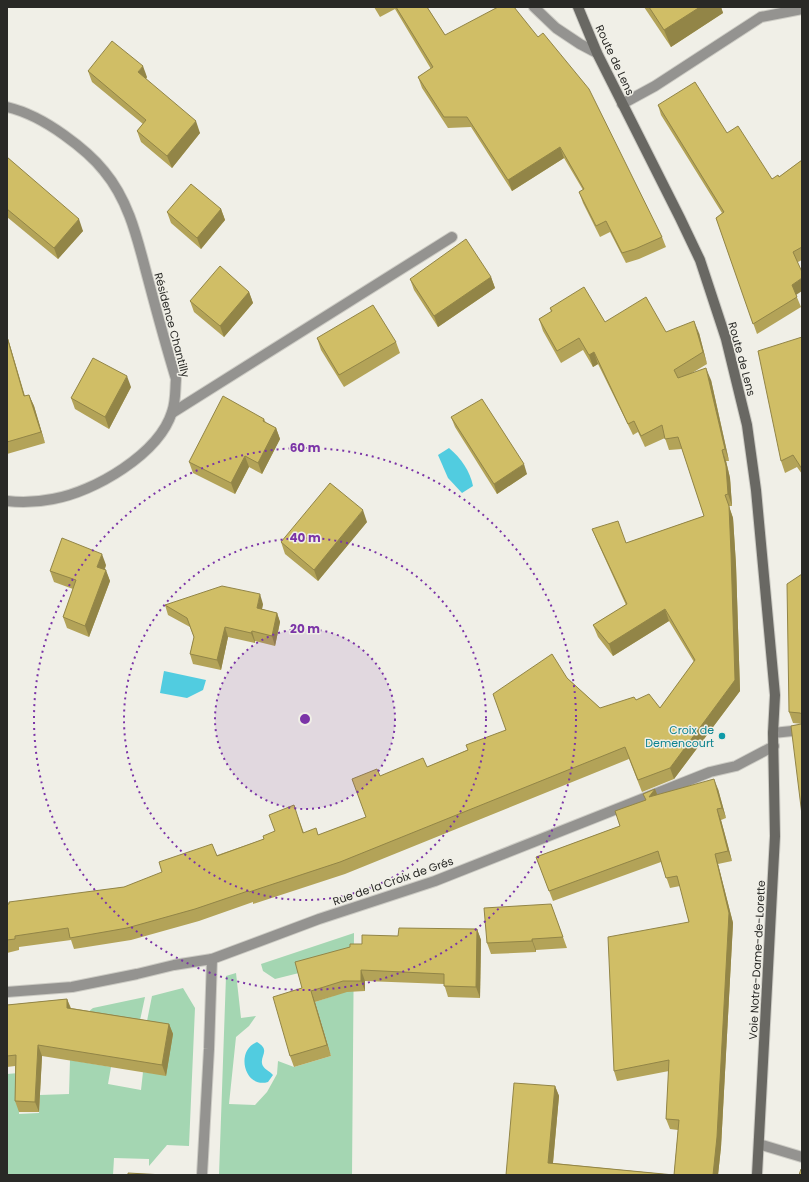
<svg xmlns="http://www.w3.org/2000/svg" width="809" height="1182" viewBox="0 0 809 1182" font-family="Poppins,sans-serif">
	<style>
		.green { fill: #a4d6b2 }
		.water { fill: #51cce0 }
		.lines { fill: none; stroke-linecap: round; stroke-linejoin: round }
		.lane-casing { stroke: #cccbc4; stroke-width: 12 }
		.street-casing { stroke: #cccbc4; stroke-width: 12 }
		.secondary-casing { stroke: #cccbc4; stroke-width: 12 }
		.lane { stroke: #949390; stroke-width: 10 }
		.street { stroke: #949390; stroke-width: 10 }
		.secondary { stroke: #696863; stroke-width: 10 }
		.wall { fill: #b3a358 }
		.shaded-wall { fill: #928547 }
		.building { fill: #d0be66; stroke: #928547 }
		.ring { fill: none; stroke: #7b34a7; stroke-width: 2; stroke-dasharray: 2 4 }
		.culture-dot { fill: #0f9aa8; stroke: #f0efe7; stroke-width: 1.5 }
		.labels { text-anchor: middle; dominant-baseline: central; stroke-width: 3; stroke-linejoin: round; paint-order: stroke }
		.street-label { font-size: 11px; fill: #292926; stroke: #f0efe7 }
		.culture-label { font-size: 11px; fill: #0d838f; stroke: #f0efe7; text-anchor: end }
		.centre { fill: #7b34a7; stroke: #f0efe7; stroke-width: 2 }
		.ring-label { font-size: 12px; text-anchor: middle; font-weight: bold; fill: #7b34a7; stroke: #f0efe7; stroke-width: 3; stroke-linejoin: round; paint-order: stroke }
	</style>
	<rect width="100%" height="100%" fill="#f0efe7"/>
	<g class="green">
		<polygon points="354,933 352,1175 219,1175 226,976 236,973 241,1018 256,1016 249,1026 236,1037 229,1104 255,1105 267,1092 277,1074 278,1061 294,1067 331,1056 315,1002 333,996 299,973 275,979 263,971 261,964"/>
		<polygon points="183,988 195,1008 189,1146 167,1145 149,1166 149,1159 114,1158 113,1175 120,1175 7,1175 7,1074 19,1073 19,1114 39,1113 40,1095 69,1094 70,1060 111,1067 108,1084 141,1090 143,1072 166,1075 146,1026 152,996"/>
		<polygon points="145,997 139,1025 88,1012 93,1008"/>
	</g>
	<g class="water">
		<path d="M449,448C461,458 470,471 473,486L462,493L448,478L438,455Z"/>
		<polygon points="164,671 206,680 203,690 187,698 160,693"/>
		<path d="M257,1042C272,1051 258,1056 263,1066C265,1070 270,1071 273,1075L268,1082C244,1089 235,1050 257,1042Z"/>
	</g>
	<g class="lines">
		<defs>
			<g id="lane">
				<polyline points="534,7 556,28 580,44 597,53"/>
				<polyline points="622,104 655,86 761,17 802,9"/>
				<polyline points="172,413 452,237"/>
				<polyline points="773,733 802,730"/>
				<polyline points="759,1144 802,1157"/>
				<polyline points="202,1175 209,1049 212,959"/>
			</g>
			<g id="street">
				<path d="M7,107C28,112 46,122 64,135C78,145 93,157 104,171C130,202 138,242 148,279C157,313 166,346 176,379C175,390 176,401 172,412C159,454 94,492 53,499C38,502 22,503 7,501"/>
				<polyline points="7,992 72,987 137,974 174,965 212,959 319,919 435,881 710,772 736,766 774,746"/>
			</g>
			<polyline id="secondary" points="578,7 597,53 680,218 700,260 726,339 747,425 756,490 775,695 773,733 775,836 757,1175"/>
		</defs>
		<use href="#lane" class="lane-casing"/>
		<use href="#street" class="street-casing"/>
		<use href="#secondary" class="secondary-casing"/>
		<use href="#lane" class="lane"/>
		<use href="#street" class="street"/>
		<use href="#secondary" class="secondary"/>
	</g>
	<g class="wall">
		<polygon points="374,7 427,7 445,35 662,237 666,247 639,259 626,263 610,232 600,237 583,203 579,192 583,190 564,158 512,191 471,127 448,128 422,88 418,77 431,69 395,9 380,17"/>
		<polygon points="644,7 721,7 723,13 671,47"/>
		<polygon points="88,71 147,77 146,79 200,133 172,168 141,142 137,131 143,124 92,82"/>
		<polygon points="658,105 727,133 772,179 779,177 802,160 802,260 798,262 796,295 801,307 757,334 716,218 722,213 661,115"/>
		<polygon points="7,157 83,231 58,259 7,217"/>
		<polygon points="221,209 225,220 201,249 171,223 167,212"/>
		<polygon points="491,277 495,288 438,327 414,290 410,279"/>
		<polygon points="249,292 253,303 224,337 194,312 190,301"/>
		<polygon points="550,308 605,322 666,332 699,333 707,364 692,373 711,380 729,461 726,461 730,478 732,506 729,506 733,518 736,565 740,691 674,779 642,792 629,759 345,874 253,904 253,902 199,921 131,940 74,949 71,940 19,947 19,950 7,953 7,904 124,887 264,839 275,831 298,817 304,833 319,835 366,817 380,776 427,767 467,750 506,730 567,678 600,708 636,700 660,708 694,662 669,621 613,656 598,637 593,625 626,605 597,541 592,529 626,543 704,516 682,449 669,450 665,438 645,447 638,432 633,435 598,364 593,367 583,350 561,363 543,331 539,319 551,312"/>
		<polygon points="7,335 25,396 29,395 34,406 45,443 7,454"/>
		<polygon points="802,337 802,474 797,467 785,473 781,461"/>
		<polygon points="317,338 396,342 400,353 344,387 321,350"/>
		<polygon points="131,387 109,429 75,409 71,398"/>
		<polygon points="451,417 527,474 497,494 455,427"/>
		<polygon points="264,419 266,423 276,428 280,439 262,474 249,467 235,494 193,473 189,462"/>
		<polygon points="367,522 318,581 285,554 281,542"/>
		<polygon points="106,565 105,569 110,581 89,637 67,628 63,617 73,589 54,582 50,571"/>
		<polygon points="802,574 802,815 802,724 793,723 789,712"/>
		<polygon points="263,604 262,609 277,613 280,622 275,646 255,641 255,643 228,637 221,670 193,664 190,654 194,637 190,627 168,615 165,605"/>
		<polygon points="655,789 657,795 718,789 726,818 721,820 732,861 718,864 733,923 721,1147 718,1175 506,1175 555,1086 559,1096 553,1163 674,1175 678,1130 670,1129 666,1119 669,1071 617,1081 614,1071 689,922 680,886 670,888 661,862 553,901 536,857 620,826"/>
		<polygon points="551,904 567,948 536,950 536,952 491,954 487,943"/>
		<polygon points="477,929 481,940 480,998 448,997 444,984 365,981 365,991 347,992 315,1002 331,1056 294,1067 290,1056 302,988 350,947 398,936"/>
		<polygon points="67,999 71,1008 169,1024 173,1034 166,1076 42,1056 39,1112 19,1112 15,1101 15,1066 7,1067 7,1005"/>
	</g>
	<g class="shaded-wall">
		<polygon points="700,7 721,7 723,13 671,47 664,30"/>
		<polygon points="143,66 147,77 142,84 138,72"/>
		<polygon points="196,121 200,133 172,168 167,156"/>
		<polygon points="560,147 564,158 512,191 508,180"/>
		<polygon points="221,209 225,220 201,249 197,238"/>
		<polygon points="79,219 83,231 58,259 54,248"/>
		<polygon points="491,277 495,288 438,327 434,316"/>
		<polygon points="802,278 802,291 796,295 792,285"/>
		<polygon points="249,292 253,303 224,337 220,326"/>
		<polygon points="694,321 699,333 707,364 703,352"/>
		<polygon points="7,335 8,339 28,408 24,396 7,337"/>
		<polygon points="594,352 598,364 593,367 589,355"/>
		<polygon points="706,368 711,380 729,461 725,449"/>
		<polygon points="127,376 131,387 109,429 105,417"/>
		<polygon points="29,395 34,406 45,443 41,432"/>
		<polygon points="276,428 280,439 262,474 258,463"/>
		<polygon points="722,450 726,461 730,478 732,506 728,494"/>
		<polygon points="245,456 249,467 235,494 231,483"/>
		<polygon points="524,464 527,474 497,494 494,484"/>
		<polygon points="725,495 733,518 736,565 740,691 674,779 670,768 735,680"/>
		<polygon points="363,510 367,522 318,581 314,570"/>
		<polygon points="102,554 106,565 101,578 97,567"/>
		<polygon points="106,570 110,581 89,637 85,626"/>
		<polygon points="260,594 263,604 260,618 257,608"/>
		<polygon points="665,609 669,621 613,656 609,644"/>
		<polygon points="277,613 280,622 275,646 272,636"/>
		<polygon points="225,627 228,637 221,670 217,660"/>
		<polygon points="252,631 255,641 255,643 251,633"/>
		<polygon points="714,779 718,789 726,818 722,808"/>
		<polygon points="655,789 659,799 649,797"/>
		<polygon points="717,809 721,820 732,861 728,851"/>
		<polygon points="715,854 718,864 733,923 721,1147 718,1175 713,1175"/>
		<polygon points="477,929 481,940 480,998 476,987"/>
		<polygon points="532,939 536,950 536,952 532,941"/>
		<polygon points="361,970 365,981 365,991 361,981"/>
		<polygon points="311,991 315,1002 331,1056 327,1045"/>
		<polygon points="67,999 71,1010 67,1008"/>
		<polygon points="169,1024 173,1034 166,1076 162,1065"/>
		<polygon points="38,1045 42,1056 39,1112 35,1102"/>
		<polygon points="555,1086 559,1096 552,1173 548,1163"/>
	</g>
	<g class="building">
		<polygon points="396,7 427,7 445,35 498,7 514,7 538,37 543,33 589,89 662,237 635,249 622,253 606,221 596,226 579,192 584,189 560,147 508,180 467,117 444,117 418,77 433,67"/>
		<polygon points="649,7 700,7 664,30"/>
		<polygon points="112,41 143,66 138,72 196,121 167,156 137,131 146,120 88,71"/>
		<polygon points="695,82 727,133 738,126 772,179 778,175 779,177 802,160 802,247 793,252 802,272 802,278 792,285 797,297 753,324 716,218 724,212 658,105"/>
		<polygon points="7,157 79,219 54,248 7,209"/>
		<polygon points="191,184 221,209 197,238 167,212"/>
		<polygon points="466,239 491,277 434,316 410,279"/>
		<polygon points="220,266 249,292 220,326 190,301"/>
		<polygon points="584,287 605,322 646,297 666,332 694,321 703,352 674,370 678,378 706,368 725,449 722,450 726,466 728,494 725,495 729,506 731,553 735,680 670,768 638,780 625,747 340,862 249,892 248,891 195,909 127,928 70,938 68,928 15,936 15,939 7,940 7,904 9,904 9,902 124,887 162,872 159,862 212,844 217,856 264,839 263,836 275,831 269,815 294,805 303,833 316,828 318,835 366,817 352,779 377,769 380,776 423,758 427,767 468,750 466,745 506,730 493,694 552,654 567,678 600,708 634,697 636,700 649,694 660,708 695,660 665,609 609,644 593,625 627,604 592,529 618,521 626,543 704,516 678,437 665,439 662,425 641,436 634,421 628,424 594,352 589,355 579,338 557,351 539,319 552,311 550,308"/>
		<polygon points="373,305 396,342 339,375 317,338"/>
		<polygon points="7,337 24,396 29,395 41,432 7,442"/>
		<polygon points="802,337 802,469 793,455 781,461 758,351"/>
		<polygon points="93,358 127,376 105,417 71,398"/>
		<polygon points="223,396 264,419 263,421 276,428 258,463 245,456 231,483 189,462"/>
		<polygon points="482,399 524,464 494,484 451,417"/>
		<polygon points="330,483 363,510 314,570 281,542"/>
		<polygon points="62,538 102,554 97,567 106,570 85,626 63,617 76,580 50,571"/>
		<polygon points="802,574 802,714 800,713 789,712 787,584"/>
		<polygon points="222,586 260,594 257,608 277,613 272,636 252,631 251,633 225,627 217,660 190,654 194,637 187,618 165,605"/>
		<polygon points="802,723 802,815 791,726 801,724"/>
		<polygon points="714,779 722,808 717,809 728,851 715,854 729,913 717,1137 713,1175 506,1175 514,1083 555,1086 548,1163 674,1175 679,1120 666,1119 669,1060 614,1071 608,937 689,922 677,876 666,878 658,851 549,891 536,857 620,826 615,811 646,800 643,794 655,789 649,797"/>
		<polygon points="551,904 563,937 532,939 532,941 487,943 484,908"/>
		<polygon points="399,928 477,929 476,987 444,986 444,974 361,970 361,981 343,981 311,991 327,1045 290,1056 273,997 302,988 295,962 350,947 350,944 362,944 362,935 398,936"/>
		<polygon points="67,999 67,1008 169,1024 162,1065 38,1045 35,1102 15,1101 16,1055 7,1056 7,1005"/>
		<polygon points="801,1169 802,1169 802,1175 799,1175"/>
		<polygon points="128,1173 164,1175 128,1175"/>
	</g>
	<circle cx="305" cy="719" r="90" fill="#7b34a7" fill-opacity=".12"/>
	<g class="ring">
		<circle cx="305" cy="719" r="90"/>
		<circle cx="305" cy="719" r="181"/>
		<circle cx="305" cy="719" r="271"/>
	</g>
	<circle class="culture-dot" cx="722" cy="736" r="4"/>
	<g class="labels">
		<g class="street-label">
			<text transform="translate(615 60) rotate(65)">Route de Lens</text>
			<text transform="translate(172 325) rotate(75)">Résidence Chantilly</text>
			<text transform="translate(742 359) rotate(75)">Route de Lens</text>
			<text transform="translate(393 881) rotate(-19)">Rue de la Croix de Grés</text>
			<text transform="translate(757 960) rotate(-87)">Voie Notre-Dame-de-Lorette</text>
		</g>
		<g class="culture-label">
			<text x="714" y="730">Croix de<tspan x="714" dy="13">Demencourt</tspan></text>
		</g>
	</g>
	<circle cx="305" cy="719" r="6" class="centre"/>
	<g class="ring-label">
		<text x="305" y="452">60 m</text>
		<text x="305" y="542">40 m</text>
		<text x="305" y="633">20 m</text>
	</g>
	<rect width="809" height="1182" fill="none" stroke="#292926" stroke-width="16"/>
</svg>
